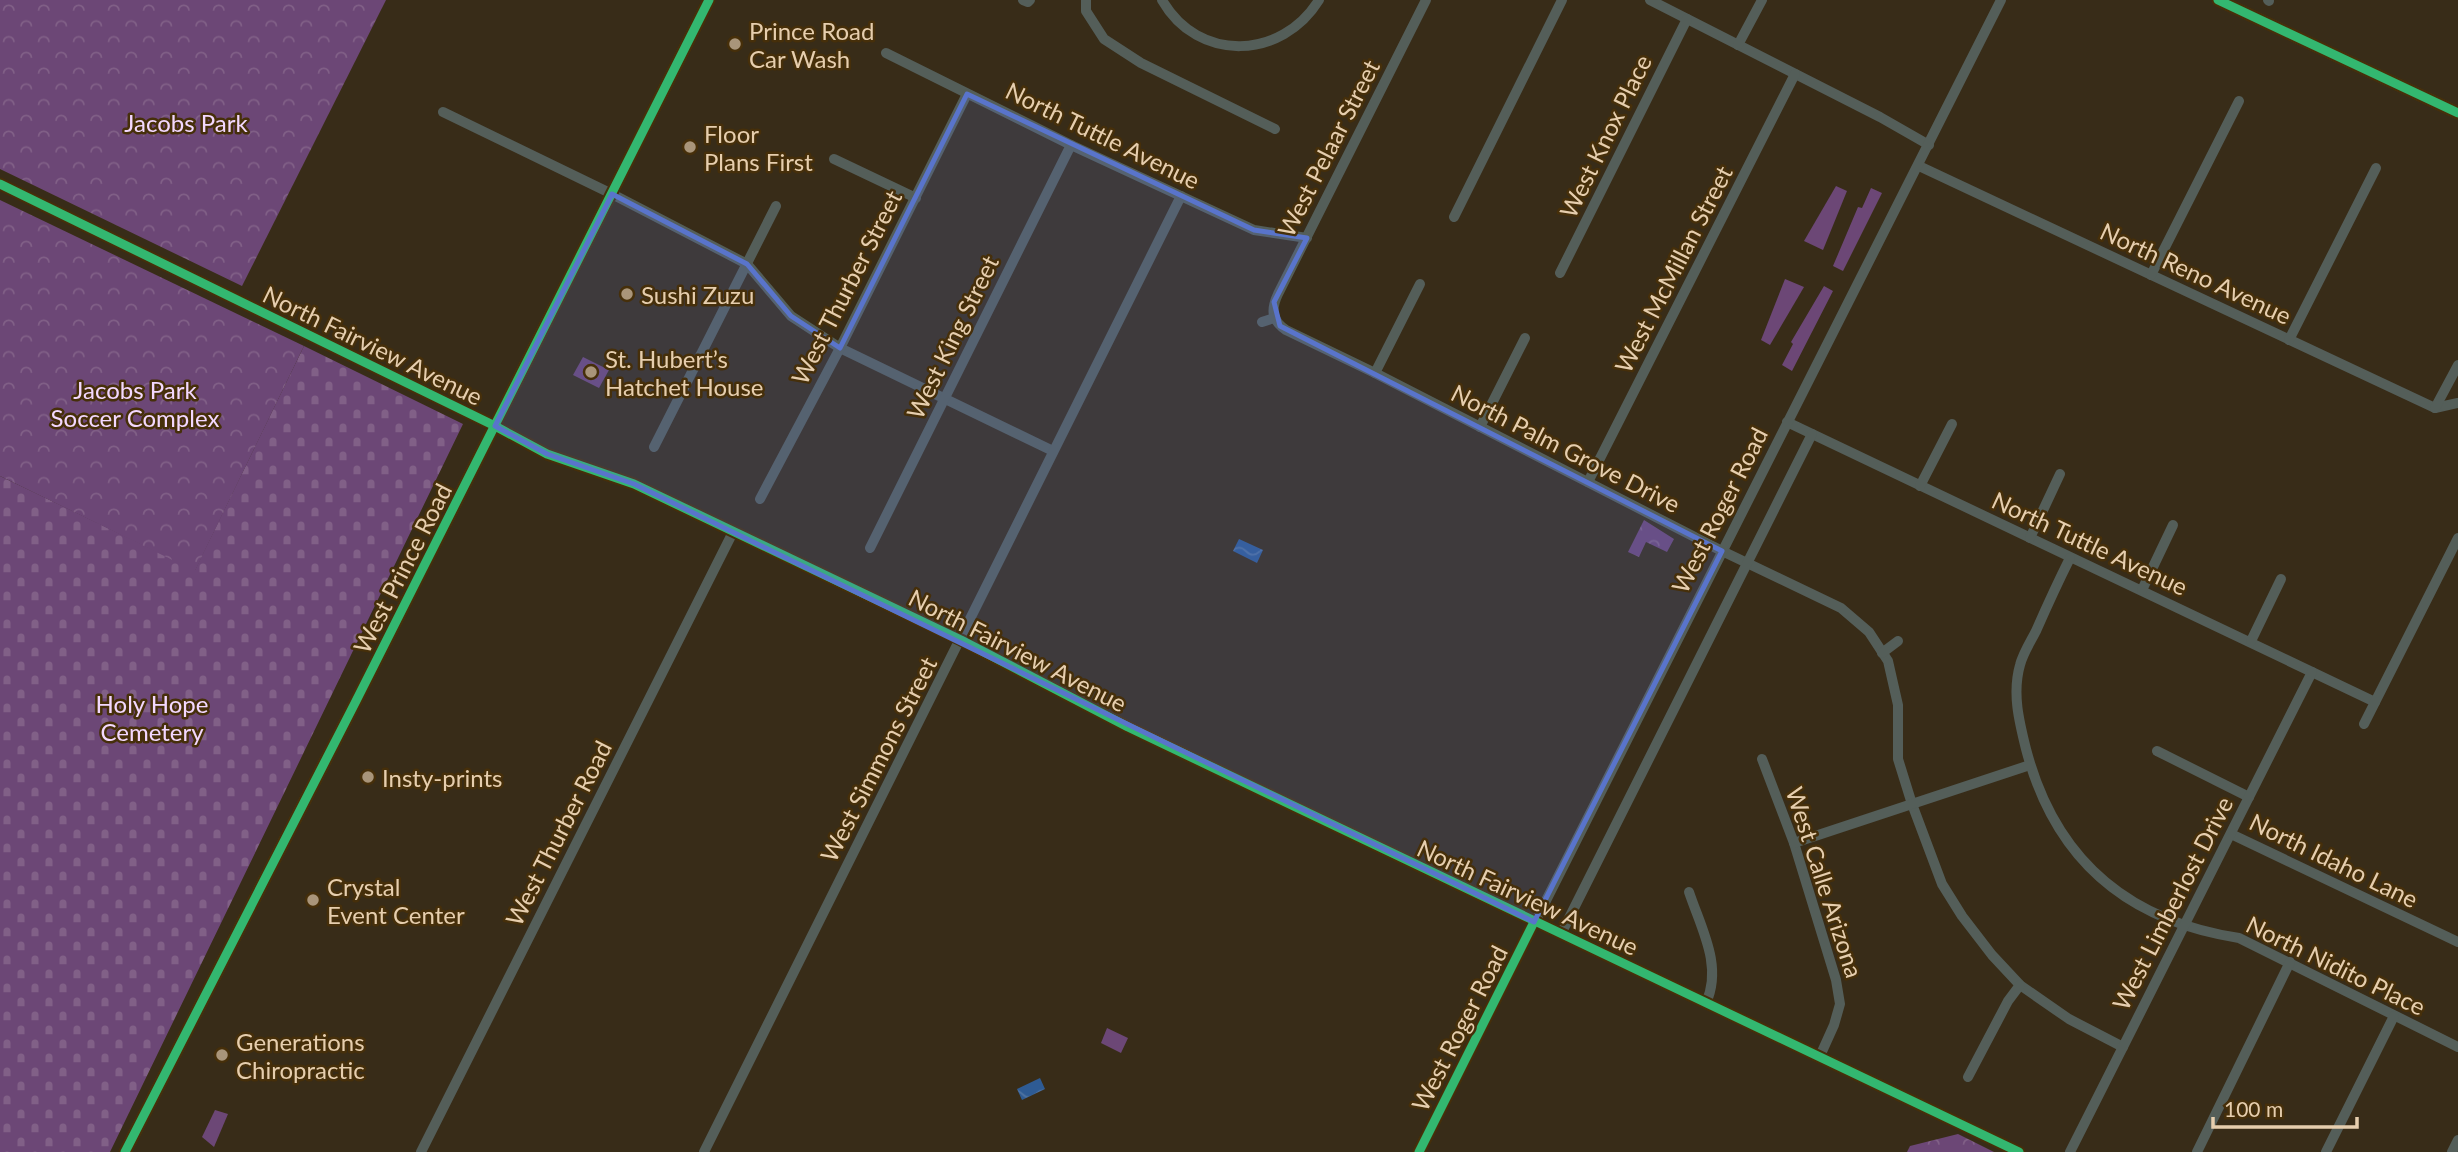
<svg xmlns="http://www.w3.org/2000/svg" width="2458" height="1152" viewBox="0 0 2458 1152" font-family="Lato,sans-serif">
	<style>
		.grass { fill: #6c4776 }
		.cemetery { fill: url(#cemetery-stones) }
		.park { fill: url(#park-crowns) }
		.water { fill: url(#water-waves) }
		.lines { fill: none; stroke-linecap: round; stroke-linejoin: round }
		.minor { stroke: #545e59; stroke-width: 10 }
		.major { stroke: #516562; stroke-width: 12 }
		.cycleway-casing { stroke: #462f0a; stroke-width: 13 }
		.cycleway { stroke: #33b770; stroke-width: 9 }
		.marked { fill: #5974cb; fill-opacity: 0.2; stroke: #5974cb; stroke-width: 5; stroke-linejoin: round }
		.poi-dot { fill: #a9957a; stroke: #462f0a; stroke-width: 2.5 }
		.labels { text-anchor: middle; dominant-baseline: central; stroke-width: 5; stroke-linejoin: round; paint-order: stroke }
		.poi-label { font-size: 24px; fill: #e6ceae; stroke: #462f0a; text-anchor: start }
		.park-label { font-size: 24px; fill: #f3d8ff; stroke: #462f0a }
		.street-label { font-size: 24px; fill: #e6ceae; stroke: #462f0a }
	</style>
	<defs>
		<pattern id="cemetery-stones" width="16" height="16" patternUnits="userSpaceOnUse" patternTransform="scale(1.75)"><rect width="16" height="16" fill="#6c4776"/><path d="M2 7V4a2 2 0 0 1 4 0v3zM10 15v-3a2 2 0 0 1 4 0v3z" fill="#816087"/></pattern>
		<pattern id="park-crowns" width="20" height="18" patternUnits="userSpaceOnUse" patternTransform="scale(1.75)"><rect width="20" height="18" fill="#6c4776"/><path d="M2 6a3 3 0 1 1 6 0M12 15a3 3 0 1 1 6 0" fill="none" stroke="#816087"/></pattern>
		<pattern id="water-waves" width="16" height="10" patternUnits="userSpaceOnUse" patternTransform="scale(1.75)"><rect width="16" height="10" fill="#2e5b94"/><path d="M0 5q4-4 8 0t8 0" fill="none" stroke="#4c71a0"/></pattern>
	</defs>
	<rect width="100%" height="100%" fill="#382c18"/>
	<g class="grass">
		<polygon points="1836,186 1847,191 1823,250 1804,241"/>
		<polygon points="1871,188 1882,193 1843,271 1833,266 1858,207 1862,208"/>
		<polygon points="1785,279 1804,287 1770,345 1761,340"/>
		<polygon points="1824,286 1833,291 1792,371 1782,365 1793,344 1791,342"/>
		<polygon points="583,357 609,370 599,388 573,375"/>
		<polygon points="1107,1028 1128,1038 1121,1053 1101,1043"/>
		<polygon points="215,1110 228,1114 214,1147 202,1137"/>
	</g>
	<polygon class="cemetery" points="304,346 463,424 110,1152 0,1152 0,476 195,570"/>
	<g class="park">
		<polygon points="0,0 386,0 242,286 0,169"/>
		<polygon points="0,200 304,346 195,571 0,476"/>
		<polygon points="1644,520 1674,539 1667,552 1646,542 1639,557 1628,552"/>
		<polygon points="1958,1134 1994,1152 1907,1152 1910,1146"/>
	</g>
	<g class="water">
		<polygon points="1239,539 1263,550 1257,563 1233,551"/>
		<polygon points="1040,1078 1045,1089 1022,1100 1017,1089"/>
	</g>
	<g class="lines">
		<g class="minor">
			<polyline points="1023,0 1028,2 1030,0"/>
			<polyline points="1086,0 1086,11 1104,39 1141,63 1275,129"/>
			<path d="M1162,0C1198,63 1282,60 1319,0"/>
			<path d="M1426,0L1278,294C1271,309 1271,320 1286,330L1375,373L1722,551L1841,608L1869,632L1888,661L1898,705V759L1912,804L1942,884L1962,916L1992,955L2020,985L2069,1019L2123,1047"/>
			<polyline points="1650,0 1880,117 1929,145"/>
			<polyline points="2268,0 2269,1"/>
			<polyline points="1738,45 1762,0"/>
			<polyline points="886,53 1071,145 1254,230 1307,238"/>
			<polyline points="443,112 612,194 747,264 791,316 840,348 1053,451"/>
			<polyline points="834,159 916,198"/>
			<polyline points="1919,166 2435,408 2458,403"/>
			<polyline points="0,184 495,426 547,454 634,484 961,640 1128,727 2019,1152"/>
			<polyline points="1454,217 1562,0"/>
			<polyline points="1560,273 1687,19"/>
			<polyline points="2151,275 2239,101"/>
			<polyline points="1262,322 1274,318"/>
			<polyline points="2289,340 2376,168"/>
			<polyline points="1375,373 1420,284"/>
			<polyline points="2435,408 2458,365"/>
			<polyline points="1787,422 2375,702"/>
			<polyline points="1480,427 1525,338"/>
			<polyline points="654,447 776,206"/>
			<polyline points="1588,482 1795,74"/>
			<polyline points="1920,486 1952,424"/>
			<polyline points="760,499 840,348 967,94"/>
			<polyline points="2030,538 2060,474"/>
			<polyline points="870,548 1071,145"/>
			<path d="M2070,558C2058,582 2047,606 2036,631C2031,641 2023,653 2020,665C2012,693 2019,721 2026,749C2055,860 2127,921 2239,938L2458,1047"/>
			<polyline points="2142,590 2173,525"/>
			<polyline points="2251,641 2281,579"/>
			<polyline points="1882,653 1898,641"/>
			<polyline points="2364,724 2458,538"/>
			<polyline points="2157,751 2249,797"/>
			<polyline points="1762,759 1794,843 1836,980 1840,1004 1834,1025 1820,1056"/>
			<polyline points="2231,834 2458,942"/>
			<polyline points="1794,843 2030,765"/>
			<path d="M1689,892C1701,928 1723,966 1706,1003"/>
			<polyline points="1561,934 1812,434"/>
			<polyline points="1968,1077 2008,1001 2020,985"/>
			<polyline points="421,1152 733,532"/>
			<polyline points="704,1152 1181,196"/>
			<polyline points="1419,1152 2001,0"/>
			<polyline points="2070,1152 2312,672"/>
			<polyline points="2197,1152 2290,962"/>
			<polyline points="2326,1152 2394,1016"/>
			<polyline points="2452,1152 2458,1140"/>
		</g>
		<g class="major">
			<polyline points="2218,0 2458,113"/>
			<polyline points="125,1152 355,703 709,0"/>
		</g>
		<defs>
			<g id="cycleway">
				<polyline points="2218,0 2458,113"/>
				<polyline points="0,184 495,426 547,454 634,484 961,640 1128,727 2019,1152"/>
				<polyline points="125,1152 355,703 709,0"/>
				<polyline points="1419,1152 1534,922"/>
			</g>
		</defs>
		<use href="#cycleway" class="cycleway-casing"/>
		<use href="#cycleway" class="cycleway"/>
	</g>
	<path class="marked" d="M967,94L1254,230L1307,238L1274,302L1280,326L1722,551L1534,922L634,484L547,454L495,426L612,194L747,264L791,316L840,348Z"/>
	<g class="poi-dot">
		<circle cx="735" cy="44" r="7"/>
		<circle cx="690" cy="147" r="7"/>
		<circle cx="627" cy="294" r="7"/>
		<circle cx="591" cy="372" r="7"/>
		<circle cx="368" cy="777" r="7"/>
		<circle cx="313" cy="900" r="7"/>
		<circle cx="222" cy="1055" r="7"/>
	</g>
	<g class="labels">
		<g class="poi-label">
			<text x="749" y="30">Prince Road<tspan x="749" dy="28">Car Wash</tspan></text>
			<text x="704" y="133">Floor<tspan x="704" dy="28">Plans First</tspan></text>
			<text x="641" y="294">Sushi Zuzu</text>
			<text x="605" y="358">St. Hubert’s<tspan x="605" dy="28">Hatchet House</tspan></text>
			<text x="382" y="777">Insty-prints</text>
			<text x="327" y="886">Crystal<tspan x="327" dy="28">Event Center</tspan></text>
			<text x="236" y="1041">Generations<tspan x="236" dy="28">Chiropractic</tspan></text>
		</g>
		<g class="park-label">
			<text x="186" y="122">Jacobs Park</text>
			<text x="135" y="389">Jacobs Park<tspan x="135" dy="28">Soccer Complex</tspan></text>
			<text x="152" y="703">Holy Hope<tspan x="152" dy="28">Cemetery</tspan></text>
		</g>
		<g class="street-label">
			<text transform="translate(1103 135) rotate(26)">North Tuttle Avenue</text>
			<text transform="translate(1605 136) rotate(-64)">West Knox Place</text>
			<text transform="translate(1328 148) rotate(-63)">West Pelaar Street</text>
			<text transform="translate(1673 269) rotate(-63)">West McMillan Street</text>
			<text transform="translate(2196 273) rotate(25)">North Reno Avenue</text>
			<text transform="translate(846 287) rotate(-63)">West Thurber Street</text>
			<text transform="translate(952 337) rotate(-64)">West King Street</text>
			<text transform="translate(373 345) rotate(26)">North Fairview Avenue</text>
			<text transform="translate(1566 448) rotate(27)">North Palm Grove Drive</text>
			<text transform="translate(1719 510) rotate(-63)">West Roger Road</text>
			<text transform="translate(2090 543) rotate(25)">North Tuttle Avenue</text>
			<text transform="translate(402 568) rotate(-63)">West Prince Road</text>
			<text transform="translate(1018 650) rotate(27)">North Fairview Avenue</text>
			<text transform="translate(878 759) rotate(-63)">West Simmons Street</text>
			<text transform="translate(558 833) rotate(-63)">West Thurber Road</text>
			<text transform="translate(2334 860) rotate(26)">North Idaho Lane</text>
			<text transform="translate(1825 882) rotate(72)">West Calle Arizona</text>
			<text transform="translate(1528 897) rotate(25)">North Fairview Avenue</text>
			<text transform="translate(2172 903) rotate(-63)">West Limberlost Drive</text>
			<text transform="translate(2336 965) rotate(26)">North Nidito Place</text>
			<text transform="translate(1459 1028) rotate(-63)">West Roger Road</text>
		</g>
	</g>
	<path d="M2213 1117v10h144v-10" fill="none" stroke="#e6ceae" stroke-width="3.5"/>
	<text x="2224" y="1117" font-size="21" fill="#e6ceae" stroke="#462f0a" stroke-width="5" paint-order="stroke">100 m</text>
</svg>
